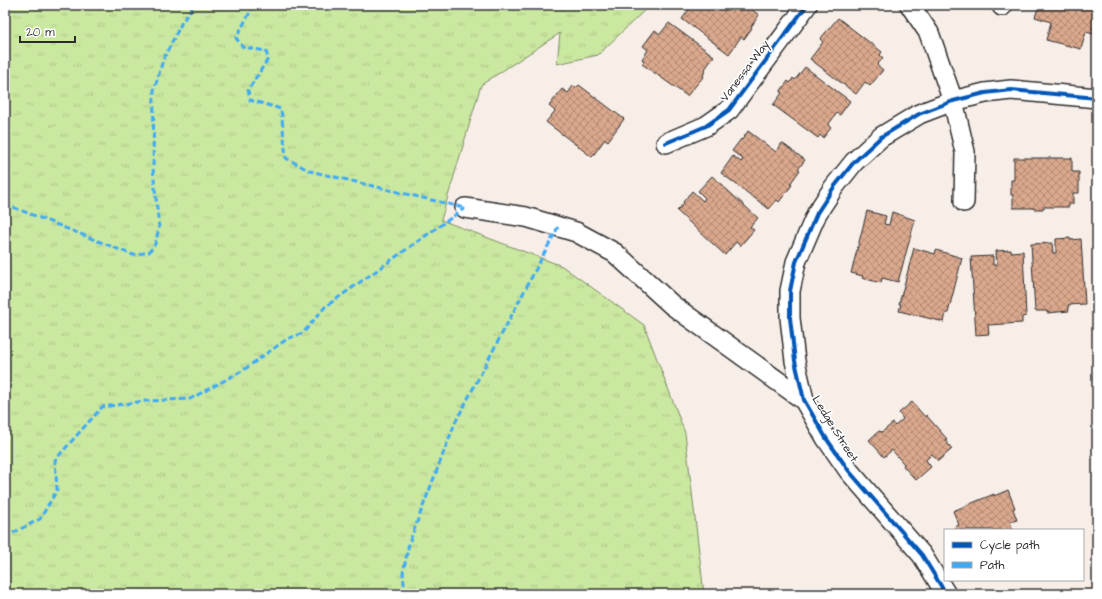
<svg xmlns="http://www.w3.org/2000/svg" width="1102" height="599" viewBox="0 0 1102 599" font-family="'Architects Daughter',sans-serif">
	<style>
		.grass { fill: url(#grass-tufts); stroke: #7a8a65 }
		.building { fill: url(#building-cross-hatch); stroke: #2b2b2b }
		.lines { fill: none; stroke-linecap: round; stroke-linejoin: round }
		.minor-casing { stroke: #2b2b2b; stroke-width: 22 }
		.minor { stroke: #fff; stroke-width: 19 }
		.quiet { stroke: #3fa9f5; stroke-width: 3; stroke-dasharray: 6 3; stroke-linecap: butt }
		.cycleway-casing { stroke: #fff; stroke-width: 6 }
		.cycleway { stroke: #0057b8; stroke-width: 4 }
		.labels { text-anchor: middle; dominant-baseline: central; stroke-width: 3.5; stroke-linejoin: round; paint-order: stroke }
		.street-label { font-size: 12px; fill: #2b2b2b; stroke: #fff }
	</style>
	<defs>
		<pattern id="grass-tufts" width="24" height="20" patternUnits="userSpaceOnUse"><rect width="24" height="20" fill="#cae89f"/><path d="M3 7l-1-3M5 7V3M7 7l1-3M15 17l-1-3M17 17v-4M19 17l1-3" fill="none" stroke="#aec789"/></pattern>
		<pattern id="building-cross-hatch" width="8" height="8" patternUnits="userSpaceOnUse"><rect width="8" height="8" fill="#daa88d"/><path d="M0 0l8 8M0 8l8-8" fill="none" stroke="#b18973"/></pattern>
	</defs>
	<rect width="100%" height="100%" fill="#f8eee8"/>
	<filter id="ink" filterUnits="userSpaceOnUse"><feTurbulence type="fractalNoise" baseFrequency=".025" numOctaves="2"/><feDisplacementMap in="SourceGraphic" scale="8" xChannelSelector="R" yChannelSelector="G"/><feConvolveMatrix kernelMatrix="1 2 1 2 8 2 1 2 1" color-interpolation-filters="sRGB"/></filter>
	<g filter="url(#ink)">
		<polygon class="grass" points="5,5 650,5 598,55 557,64 560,33 481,85 441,220 562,266 644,325 685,433 704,594 5,594"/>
		<g class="building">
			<polygon points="687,5 746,5 759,15 751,27 752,28 744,39 741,37 729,54 682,19 691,7"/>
			<polygon points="1039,5 1097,5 1097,35 1086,32 1081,49 1046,40 1051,22 1035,17"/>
			<polygon points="838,18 882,52 880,55 883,58 877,65 883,70 870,86 865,82 856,94 810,59 823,42 820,39"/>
			<polygon points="669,23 714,56 705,69 706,70 703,75 704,76 687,96 642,64 644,61 642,59 648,50 643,46 655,30 660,34"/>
			<polygon points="805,67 850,101 840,115 837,113 828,125 831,128 823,138 820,135 818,138 773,105 782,93 780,92 788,81 790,83 793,78 795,80"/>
			<polygon points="579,85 624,119 608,141 605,139 592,157 546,122 555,111 549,106 562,89 568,93 573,86 576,88"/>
			<polygon points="748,131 776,152 782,143 805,160 798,169 800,170 790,184 792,185 779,202 777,200 769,209 721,173 733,156 741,162 743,159 732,151 741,139 742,140"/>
			<polygon points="1014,158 1072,158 1072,172 1079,172 1079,193 1073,193 1073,204 1069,204 1069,207 1043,207 1043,209 1034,209 1034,208 1013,208 1013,195 1011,195 1011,180 1014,180"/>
			<polygon points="712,176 758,218 750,227 754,230 740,246 736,242 725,255 677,211 684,203 683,202 692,191 703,201 705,198 698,191"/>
			<polygon points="867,211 886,216 884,224 889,225 892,212 915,220 898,282 882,278 881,283 862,278 863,276 851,273"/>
			<polygon points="1070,238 1070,240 1081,239 1085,304 1068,305 1069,311 1047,313 1047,311 1035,311 1031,244 1052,243 1053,253 1056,253 1056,239"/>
			<polygon points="914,248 935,254 936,250 962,258 948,313 946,313 944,322 899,311 901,304 899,304"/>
			<polygon points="1011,250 1011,252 1023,251 1026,316 1022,317 1022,323 988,325 989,334 976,335 971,257 993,256 993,265 997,265 996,251"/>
			<polygon points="912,402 925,417 926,415 947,439 945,440 952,449 938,461 932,454 926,460 931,467 916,480 903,466 904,464 892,450 884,457 869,440 879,431 882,432 893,423 895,426 903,419 899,413"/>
			<polygon points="1008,490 1015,508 1013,509 1017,520 1010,522 1013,530 956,530 955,527 959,525 953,511 994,494 994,496"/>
		</g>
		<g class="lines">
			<defs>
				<g id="minor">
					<polyline points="910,5 929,33 953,101 965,152 964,202"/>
					<polyline points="1002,6 1002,5"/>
					<polyline points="666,143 706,126 729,110 807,5"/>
					<polyline points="465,208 526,217 576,232 615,253 672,305 804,400"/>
					<polyline points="946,594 922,555 849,471 826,438 804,400 795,361 790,318 790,291 796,262 817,213 834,187 854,162 881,137 919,114 953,101 985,93 1011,90 1097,98"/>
				</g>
			</defs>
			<use href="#minor" class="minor-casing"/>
			<use href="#minor" class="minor"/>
			<g class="quiet">
				<polyline points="254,5 236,38 243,47 266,51 268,59 248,90 250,100 281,109 286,158 310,171 465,208"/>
				<polyline points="5,204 133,255 149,252 155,244 159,228 153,168 154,90 163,60 182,22 194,5"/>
				<polyline points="5,537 40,519 57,490 55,460 102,407 145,401 190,399 242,371 287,339 303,333 325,307 465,208"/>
				<polyline points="405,594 403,573 409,543 455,423 558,227"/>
			</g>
			<defs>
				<g id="cycleway">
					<polyline points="666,143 706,126 729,110 807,5"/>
					<polyline points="946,594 922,555 849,471 826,438 804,400 795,361 790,318 790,291 796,262 817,213 834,187 854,162 881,137 919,114 953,101 985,93 1011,90 1097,98"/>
				</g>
			</defs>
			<use href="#cycleway" class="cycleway-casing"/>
			<use href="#cycleway" class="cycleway"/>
		</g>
	</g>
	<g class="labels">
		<g class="street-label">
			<text transform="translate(745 71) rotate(-53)">Vanessa Way</text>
			<text transform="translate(835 429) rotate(58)">Ledge Street</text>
		</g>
	</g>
	<rect width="1102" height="599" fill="none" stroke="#fff" stroke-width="20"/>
	<rect x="10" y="10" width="1082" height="579" fill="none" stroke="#2b2b2b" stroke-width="1.5" filter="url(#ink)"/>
	<rect x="944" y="529" width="140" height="52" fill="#ffffff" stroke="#aaaaaa"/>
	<rect x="952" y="542" width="20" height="6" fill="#0057b8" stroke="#aaaaaa"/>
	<text x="980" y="549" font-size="12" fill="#2b2b2b">Cycle path</text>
	<rect x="952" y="562" width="20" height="6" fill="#3fa9f5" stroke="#aaaaaa"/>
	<text x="980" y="569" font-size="12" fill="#2b2b2b">Path</text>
	<path d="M20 36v6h55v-6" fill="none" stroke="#2b2b2b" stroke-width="2"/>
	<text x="26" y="36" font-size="12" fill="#2b2b2b" stroke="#ffffff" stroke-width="3" paint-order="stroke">20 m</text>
</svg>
